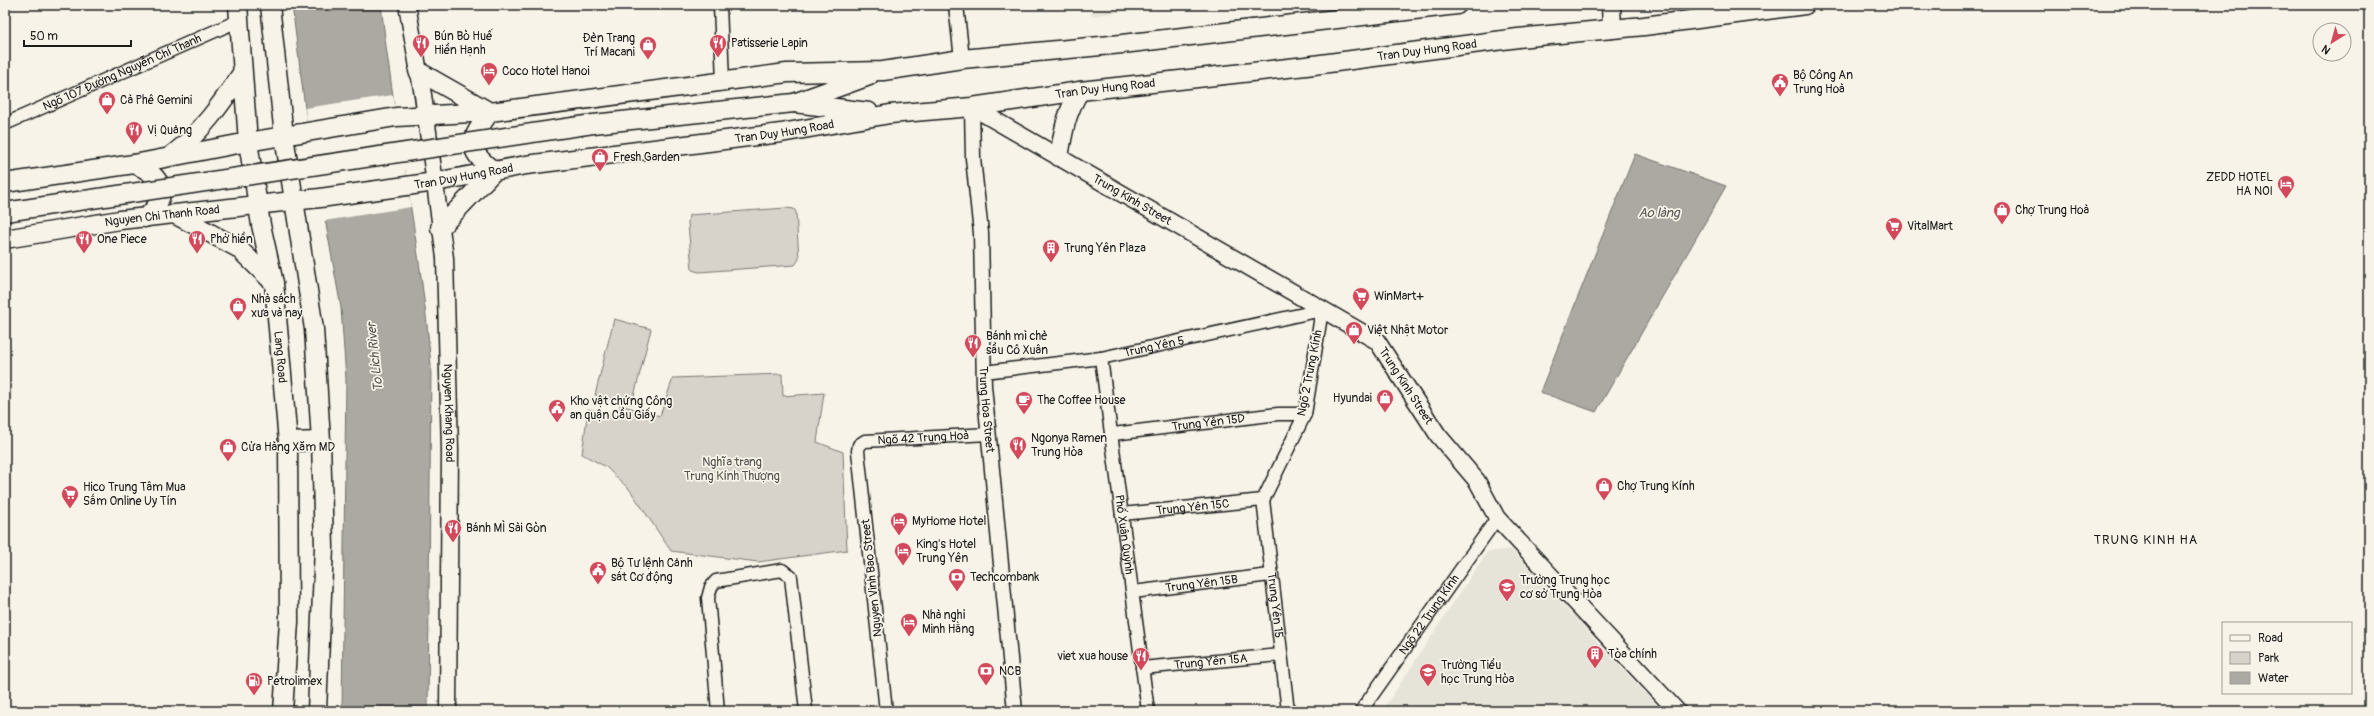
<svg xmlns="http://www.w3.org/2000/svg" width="2374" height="716" viewBox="0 0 2374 716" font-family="Pangolin,sans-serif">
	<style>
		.built { fill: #e6e3d9 }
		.green { fill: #d7d3cb; stroke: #7a7874 }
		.water { fill: #aca9a2; stroke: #72716c }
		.pier { fill: #f7f3e8 }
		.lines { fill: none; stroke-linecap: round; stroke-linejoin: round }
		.minor-casing { stroke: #1c1c1c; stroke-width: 15 }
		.tertiary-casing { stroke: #1c1c1c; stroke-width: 17 }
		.secondary-casing { stroke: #1c1c1c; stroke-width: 19 }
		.primary-casing { stroke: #1c1c1c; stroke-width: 21 }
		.minor { stroke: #f7f3e8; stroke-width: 12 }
		.tertiary { stroke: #f7f3e8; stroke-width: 14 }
		.secondary { stroke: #f7f3e8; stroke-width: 16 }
		.primary { stroke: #f7f3e8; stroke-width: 18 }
		.primary-bridge-casing { stroke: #1c1c1c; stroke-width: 21; stroke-linecap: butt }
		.primary-bridge { stroke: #f7f3e8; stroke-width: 18 }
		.labels { text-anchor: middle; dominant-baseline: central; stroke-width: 3.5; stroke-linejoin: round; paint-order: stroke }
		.poi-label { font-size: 12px; fill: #1c1c1c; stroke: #f7f3e8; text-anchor: start }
		.street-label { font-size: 12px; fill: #1c1c1c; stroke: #f7f3e8 }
		.park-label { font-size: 12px; fill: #545351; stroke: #f7f3e8 }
		.water-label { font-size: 13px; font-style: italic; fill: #565452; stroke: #f7f3e8 }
		.neighbourhood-label { font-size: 13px; letter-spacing: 1px; fill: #1c1c1c; stroke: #f7f3e8 }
	</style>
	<rect width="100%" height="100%" fill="#f7f3e8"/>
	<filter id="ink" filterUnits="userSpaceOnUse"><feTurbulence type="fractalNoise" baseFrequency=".025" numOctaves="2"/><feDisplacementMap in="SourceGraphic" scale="8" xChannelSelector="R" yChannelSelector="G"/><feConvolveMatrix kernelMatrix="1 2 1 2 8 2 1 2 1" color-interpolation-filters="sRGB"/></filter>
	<g filter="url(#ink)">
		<g class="built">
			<polygon points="1092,5 1175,5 1091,16"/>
			<polygon points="1511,549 1662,711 1382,711 1487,552"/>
		</g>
		<g class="green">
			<polygon points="786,208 794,209 796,212 799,259 795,265 699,272 692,270 688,223 689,215"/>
			<polygon points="614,319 651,329 632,404 595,395"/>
			<polygon points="782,374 783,396 824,393 817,442 843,452 847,550 758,562 671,551 630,490 606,467 582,454 588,409 617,416 620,405 660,416 673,378"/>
		</g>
		<g class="water">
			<path d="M292,5H381C394,125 421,244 431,365L428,711H342L346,379L341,308L305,108Z"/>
			<polygon points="1635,154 1726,186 1596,412 1540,392"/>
		</g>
		<polygon class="pier" points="393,95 407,168 405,169 411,207 324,221 317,181 315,181 305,108"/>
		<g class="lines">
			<defs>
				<g id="minor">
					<polyline points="720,5 723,82"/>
					<path id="s1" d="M5,124L240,20"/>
					<path id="s2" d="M1101,358L1148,711"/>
					<path id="s3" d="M984,372L1101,358L1322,310L1305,414L1263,500"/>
					<path id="s4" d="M1113,434L1278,414H1305"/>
					<path id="s5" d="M1263,500L1288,711"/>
					<path id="s6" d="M1122,514L1263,500"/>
					<path id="s7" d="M1133,592L1270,575"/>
					<path id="s8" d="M1142,668L1280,655"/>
					<polyline points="718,711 708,598 711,587 716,581 782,570 791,577 806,711"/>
					<path id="s9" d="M886,711L858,451L859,445L865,441L988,434"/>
					<path id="s10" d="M1361,711L1497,518"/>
				</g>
				<g id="tertiary">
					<polyline points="956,5 962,59"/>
					<path id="s11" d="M972,107L973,158L981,233L984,386L1015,711"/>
				</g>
				<g id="secondary">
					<path id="s12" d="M407,5L423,95L445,258L450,450L448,711"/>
					<path id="s13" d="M972,107L1377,341L1438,435L1477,481L1497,518L1677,711"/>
				</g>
				<g id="primary">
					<path id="s14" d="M238,5L248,142L261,225L274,283L288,442L289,622L283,711"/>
					<polyline points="270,5 284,136 314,329 321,441 324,547 317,711"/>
					<polyline points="1611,5 1612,29"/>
					<polyline points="418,71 490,112"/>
					<polyline points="797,102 869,76"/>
					<polyline points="794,103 869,112"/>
					<path d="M490,112C470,140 464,148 494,171"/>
					<path d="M172,155C201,133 222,103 242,73"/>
					<path d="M1059,157C1063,133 1066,112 1080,91"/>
					<path d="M134,164C164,176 171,196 145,218"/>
					<polyline points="5,183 134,164 248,142 396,117 490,112 787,73 883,71 962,59 1122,44 1457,5"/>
					<polyline points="176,215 238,248 274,283"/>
					<polyline points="440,228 494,171"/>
					<path id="s15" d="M5,239L120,220L320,198L435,182L526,165L781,133L890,114L972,107L1080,91L1306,66L1518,38L1644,26L1805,5"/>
					<polyline points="288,442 321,441"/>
				</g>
			</defs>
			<use href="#minor" class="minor-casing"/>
			<use href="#tertiary" class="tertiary-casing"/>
			<use href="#secondary" class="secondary-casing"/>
			<use href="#primary" class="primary-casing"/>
			<use href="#minor" class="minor"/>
			<use href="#tertiary" class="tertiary"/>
			<use href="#secondary" class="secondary"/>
			<use href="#primary" class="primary"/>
			<defs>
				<polyline id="primary-bridge" points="5,212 593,124 794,103"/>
			</defs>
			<use href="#primary-bridge" class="primary-bridge-casing"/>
			<use href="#primary-bridge" class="primary-bridge"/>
		</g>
	</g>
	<defs>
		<symbol id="restaurant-pin" viewBox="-11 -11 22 30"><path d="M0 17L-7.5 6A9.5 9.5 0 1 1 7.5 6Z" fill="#d1495b" stroke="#f7f3e8"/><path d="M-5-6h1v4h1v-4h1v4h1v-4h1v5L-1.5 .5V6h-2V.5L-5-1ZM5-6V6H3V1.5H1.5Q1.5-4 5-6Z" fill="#fff"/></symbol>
		<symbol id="shop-pin" viewBox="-11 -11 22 30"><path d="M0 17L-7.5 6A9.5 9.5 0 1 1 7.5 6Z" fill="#d1495b" stroke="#f7f3e8"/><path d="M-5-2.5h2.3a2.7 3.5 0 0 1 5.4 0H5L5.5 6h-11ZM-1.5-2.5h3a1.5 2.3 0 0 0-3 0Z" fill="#fff"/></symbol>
		<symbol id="hotel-pin" viewBox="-11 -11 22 30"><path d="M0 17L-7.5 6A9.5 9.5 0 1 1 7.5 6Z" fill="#d1495b" stroke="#f7f3e8"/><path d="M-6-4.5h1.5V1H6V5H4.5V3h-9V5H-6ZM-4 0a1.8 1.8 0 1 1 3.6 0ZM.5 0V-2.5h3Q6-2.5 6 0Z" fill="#fff"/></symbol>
		<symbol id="civic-pin" viewBox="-11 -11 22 30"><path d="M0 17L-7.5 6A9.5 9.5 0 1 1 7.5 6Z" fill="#d1495b" stroke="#f7f3e8"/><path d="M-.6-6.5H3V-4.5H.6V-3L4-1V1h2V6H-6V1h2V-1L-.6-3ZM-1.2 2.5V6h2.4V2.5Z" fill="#fff"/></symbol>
		<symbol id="supermarket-pin" viewBox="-11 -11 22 30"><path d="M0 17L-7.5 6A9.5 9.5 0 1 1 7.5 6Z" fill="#d1495b" stroke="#f7f3e8"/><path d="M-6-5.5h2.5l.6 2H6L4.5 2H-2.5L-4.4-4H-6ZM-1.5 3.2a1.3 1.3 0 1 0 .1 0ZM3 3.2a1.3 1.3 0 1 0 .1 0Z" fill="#fff"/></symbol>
		<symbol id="building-pin" viewBox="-11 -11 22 30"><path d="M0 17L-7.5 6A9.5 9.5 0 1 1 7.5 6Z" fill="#d1495b" stroke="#f7f3e8"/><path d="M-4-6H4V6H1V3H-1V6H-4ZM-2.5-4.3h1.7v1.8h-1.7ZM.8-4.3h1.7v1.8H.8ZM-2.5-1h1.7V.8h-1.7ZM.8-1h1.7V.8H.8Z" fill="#fff"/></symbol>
		<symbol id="cafe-pin" viewBox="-11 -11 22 30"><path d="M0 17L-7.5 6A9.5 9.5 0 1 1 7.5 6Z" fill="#d1495b" stroke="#f7f3e8"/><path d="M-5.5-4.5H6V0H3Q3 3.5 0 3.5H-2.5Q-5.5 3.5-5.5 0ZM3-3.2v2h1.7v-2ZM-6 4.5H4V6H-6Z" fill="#fff"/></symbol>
		<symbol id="bank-pin" viewBox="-11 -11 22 30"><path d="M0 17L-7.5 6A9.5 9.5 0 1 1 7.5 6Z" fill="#d1495b" stroke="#f7f3e8"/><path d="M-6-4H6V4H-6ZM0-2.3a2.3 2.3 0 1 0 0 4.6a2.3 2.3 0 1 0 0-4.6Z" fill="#fff"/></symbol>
		<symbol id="school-pin" viewBox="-11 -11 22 30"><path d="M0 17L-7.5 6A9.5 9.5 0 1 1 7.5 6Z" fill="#d1495b" stroke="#f7f3e8"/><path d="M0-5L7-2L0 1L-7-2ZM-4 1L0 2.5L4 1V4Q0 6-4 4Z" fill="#fff"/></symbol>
		<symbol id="fuel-pin" viewBox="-11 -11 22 30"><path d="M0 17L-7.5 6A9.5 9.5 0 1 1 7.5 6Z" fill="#d1495b" stroke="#f7f3e8"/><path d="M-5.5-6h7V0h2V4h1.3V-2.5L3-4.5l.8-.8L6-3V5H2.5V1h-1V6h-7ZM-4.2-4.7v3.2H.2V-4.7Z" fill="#fff"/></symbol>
	</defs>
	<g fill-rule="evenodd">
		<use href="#restaurant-pin" x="411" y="33" width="20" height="27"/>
		<use href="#restaurant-pin" x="708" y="33" width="20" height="27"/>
		<use href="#shop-pin" x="638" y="35" width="20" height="27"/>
		<use href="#hotel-pin" x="479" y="61" width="20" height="27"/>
		<use href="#civic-pin" x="1770" y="72" width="20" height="27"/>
		<use href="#shop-pin" x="97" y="90" width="20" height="27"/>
		<use href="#restaurant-pin" x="124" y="120" width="20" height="27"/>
		<use href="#shop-pin" x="590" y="147" width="20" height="27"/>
		<use href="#hotel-pin" x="2276" y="174" width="20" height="27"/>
		<use href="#shop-pin" x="1992" y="200" width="20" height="27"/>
		<use href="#supermarket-pin" x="1884" y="216" width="20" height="27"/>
		<use href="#restaurant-pin" x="74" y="229" width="20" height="27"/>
		<use href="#restaurant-pin" x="187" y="229" width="20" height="27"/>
		<use href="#building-pin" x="1041" y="238" width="20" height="27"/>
		<use href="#supermarket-pin" x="1351" y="286" width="20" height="27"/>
		<use href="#shop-pin" x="228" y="296" width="20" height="27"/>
		<use href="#shop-pin" x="1344" y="320" width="20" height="27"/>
		<use href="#restaurant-pin" x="963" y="333" width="20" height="27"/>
		<use href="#shop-pin" x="1375" y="388" width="20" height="27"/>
		<use href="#cafe-pin" x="1014" y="390" width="20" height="27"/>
		<use href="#civic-pin" x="547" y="398" width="20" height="27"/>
		<use href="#restaurant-pin" x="1008" y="435" width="20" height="27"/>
		<use href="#shop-pin" x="218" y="437" width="20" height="27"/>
		<use href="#shop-pin" x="1594" y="476" width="20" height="27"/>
		<use href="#supermarket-pin" x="60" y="484" width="20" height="27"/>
		<use href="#hotel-pin" x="889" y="511" width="20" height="27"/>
		<use href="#restaurant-pin" x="443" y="518" width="20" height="27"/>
		<use href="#hotel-pin" x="893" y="541" width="20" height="27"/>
		<use href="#civic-pin" x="588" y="560" width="20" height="27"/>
		<use href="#bank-pin" x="947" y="567" width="20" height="27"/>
		<use href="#school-pin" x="1497" y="577" width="20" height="27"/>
		<use href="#hotel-pin" x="899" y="612" width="20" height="27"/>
		<use href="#building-pin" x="1585" y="644" width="20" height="27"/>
		<use href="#restaurant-pin" x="1131" y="646" width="20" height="27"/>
		<use href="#bank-pin" x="976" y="661" width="20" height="27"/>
		<use href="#school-pin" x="1418" y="662" width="20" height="27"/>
		<use href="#fuel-pin" x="244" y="671" width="20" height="27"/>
	</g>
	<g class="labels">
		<g class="poi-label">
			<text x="434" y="36">Bún Bò Huế<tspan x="434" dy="14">Hiền Hạnh</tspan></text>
			<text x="635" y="38" text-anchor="end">Đèn Trang<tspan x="635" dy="14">Trí Macani</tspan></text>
			<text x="731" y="43">Patisserie Lapin</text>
			<text x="502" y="71">Coco Hotel Hanoi</text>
			<text x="1793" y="75">Bộ Công An<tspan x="1793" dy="14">Trung Hoà</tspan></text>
			<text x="120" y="100">Cà Phê Gemini</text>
			<text x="147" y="130">Vị Quảng</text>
			<text x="613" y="157">Fresh Garden</text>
			<text x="2273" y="177" text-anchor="end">ZEDD HOTEL<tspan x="2273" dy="14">HA NOI</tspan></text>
			<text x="2015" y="210">Chợ Trung Hoà</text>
			<text x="1907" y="226">VitalMart</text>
			<text x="97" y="239">One Piece</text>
			<text x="210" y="239">Phở hiền</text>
			<text x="1064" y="248">Trung Yên Plaza</text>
			<text x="1374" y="296">WinMart+</text>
			<text x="251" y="299">Nhà sách<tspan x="251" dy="14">xưa và nay</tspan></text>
			<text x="1367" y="330">Việt Nhật Motor</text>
			<text x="986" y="336">Bánh mì chè<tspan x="986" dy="14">sầu Cô Xuân</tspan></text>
			<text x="1372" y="398" text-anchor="end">Hyundai</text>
			<text x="1037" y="400">The Coffee House</text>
			<text x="570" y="401">Kho vật chứng Công<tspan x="570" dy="14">an quận Cầu Giấy</tspan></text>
			<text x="1031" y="438">Ngonya Ramen<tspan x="1031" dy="14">Trung Hòa</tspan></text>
			<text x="241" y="447">Cửa Hàng Xăm MD</text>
			<text x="1617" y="486">Chợ Trung Kính</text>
			<text x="83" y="487">Hico Trung Tâm Mua<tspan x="83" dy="14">Sắm Online Uy Tín</tspan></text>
			<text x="912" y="521">MyHome Hotel</text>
			<text x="466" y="528">Bánh MÌ Sài Gòn</text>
			<text x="916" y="544">King's Hotel<tspan x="916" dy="14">Trung Yên</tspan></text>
			<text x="611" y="563">Bộ Tư lệnh Cảnh<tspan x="611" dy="14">sát Cơ động</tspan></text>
			<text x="970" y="577">Techcombank</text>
			<text x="1520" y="580">Trường Trung học<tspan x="1520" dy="14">cơ sở Trung Hòa</tspan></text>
			<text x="922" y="615">Nhà nghỉ<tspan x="922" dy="14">Minh Hằng</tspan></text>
			<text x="1608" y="654">Tòa chính</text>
			<text x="1128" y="656" text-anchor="end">viet xua house</text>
			<text x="1441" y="665">Trường Tiểu<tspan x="1441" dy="14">học Trung Hòa</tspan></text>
			<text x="999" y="671">NCB</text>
			<text x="267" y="681">Petrolimex</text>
		</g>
		<g class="street-label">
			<text stroke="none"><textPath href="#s15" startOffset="1435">Tran Duy Hung Road</textPath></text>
			<text stroke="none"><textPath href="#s1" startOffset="128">Ngõ 107 Đường Nguyễn Chí Thanh</textPath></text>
			<text stroke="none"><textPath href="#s15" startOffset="1111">Tran Duy Hung Road</textPath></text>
			<text stroke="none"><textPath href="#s15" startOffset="787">Tran Duy Hung Road</textPath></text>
			<text stroke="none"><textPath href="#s15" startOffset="463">Tran Duy Hung Road</textPath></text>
			<text stroke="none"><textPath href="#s13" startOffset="185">Trung Kinh Street</textPath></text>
			<text stroke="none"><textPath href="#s15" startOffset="159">Nguyen Chi Thanh Road</textPath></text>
			<text stroke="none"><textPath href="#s3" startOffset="172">Trung Yên 5</textPath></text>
			<text stroke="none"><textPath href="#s14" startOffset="355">Lang Road</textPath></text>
			<text transform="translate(1310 373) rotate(-79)">Ngõ 2 Trung Kính</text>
			<text stroke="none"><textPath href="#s13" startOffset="521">Trung Kinh Street</textPath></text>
			<text stroke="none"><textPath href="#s11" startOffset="303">Trung Hoa Street</textPath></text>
			<text stroke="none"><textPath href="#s12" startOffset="411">Nguyen Khang Road</textPath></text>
			<text stroke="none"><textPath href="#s4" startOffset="96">Trung Yên 15D</textPath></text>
			<text stroke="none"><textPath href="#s9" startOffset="333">Ngõ 42 Trung Hoà</textPath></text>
			<text stroke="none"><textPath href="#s6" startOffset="71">Trung Yên 15C</textPath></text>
			<text stroke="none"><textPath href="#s2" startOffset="178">Phố Xuân Quỳnh</textPath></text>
			<text transform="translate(872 578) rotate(-96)">Nguyen Vinh Bao Street</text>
			<text stroke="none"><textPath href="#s7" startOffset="69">Trung Yên 15B</textPath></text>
			<text stroke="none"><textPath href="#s5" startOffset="106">Trung Yên 15</textPath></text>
			<text stroke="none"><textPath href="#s10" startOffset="118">Ngõ 22 Trung Kính</textPath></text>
			<text stroke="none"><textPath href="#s8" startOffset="69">Trung Yên 15A</textPath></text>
		</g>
		<g class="park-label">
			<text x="732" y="462">Nghĩa trang<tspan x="732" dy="14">Trung Kính Thượng</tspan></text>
		</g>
		<g class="water-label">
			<text x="1659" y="213">Ao làng</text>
			<text transform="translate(375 357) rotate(-96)">To Lich River</text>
		</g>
		<g class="neighbourhood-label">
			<text x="2146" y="540">TRUNG KINH HA</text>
		</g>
	</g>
	<rect width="2374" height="716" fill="none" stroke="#f7f3e8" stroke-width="20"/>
	<rect x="10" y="10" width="2354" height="696" fill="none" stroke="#1c1c1c" stroke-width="1.5" filter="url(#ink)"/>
	<rect x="2222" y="622" width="130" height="72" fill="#f7f3e8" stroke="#9f9d96"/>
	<rect x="2230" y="635" width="20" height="6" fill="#f7f3e8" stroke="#9f9d96"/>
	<text x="2258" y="642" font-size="12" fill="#1c1c1c">Road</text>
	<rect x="2230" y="652" width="20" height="12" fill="#d7d3cb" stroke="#9f9d96"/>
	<text x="2258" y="662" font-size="12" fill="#1c1c1c">Park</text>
	<rect x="2230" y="672" width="20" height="12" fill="#aca9a2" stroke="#9f9d96"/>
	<text x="2258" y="682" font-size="12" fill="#1c1c1c">Water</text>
	<g transform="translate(2332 42) rotate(217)"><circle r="19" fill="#f7f3e8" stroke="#9f9d96"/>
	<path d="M0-3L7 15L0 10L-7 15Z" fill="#d1495b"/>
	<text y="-6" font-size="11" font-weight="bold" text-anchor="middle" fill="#1c1c1c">N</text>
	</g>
	<path d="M24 40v6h107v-6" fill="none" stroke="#1c1c1c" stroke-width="2"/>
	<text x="30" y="40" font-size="12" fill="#1c1c1c" stroke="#f7f3e8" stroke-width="3" paint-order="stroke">50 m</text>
</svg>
